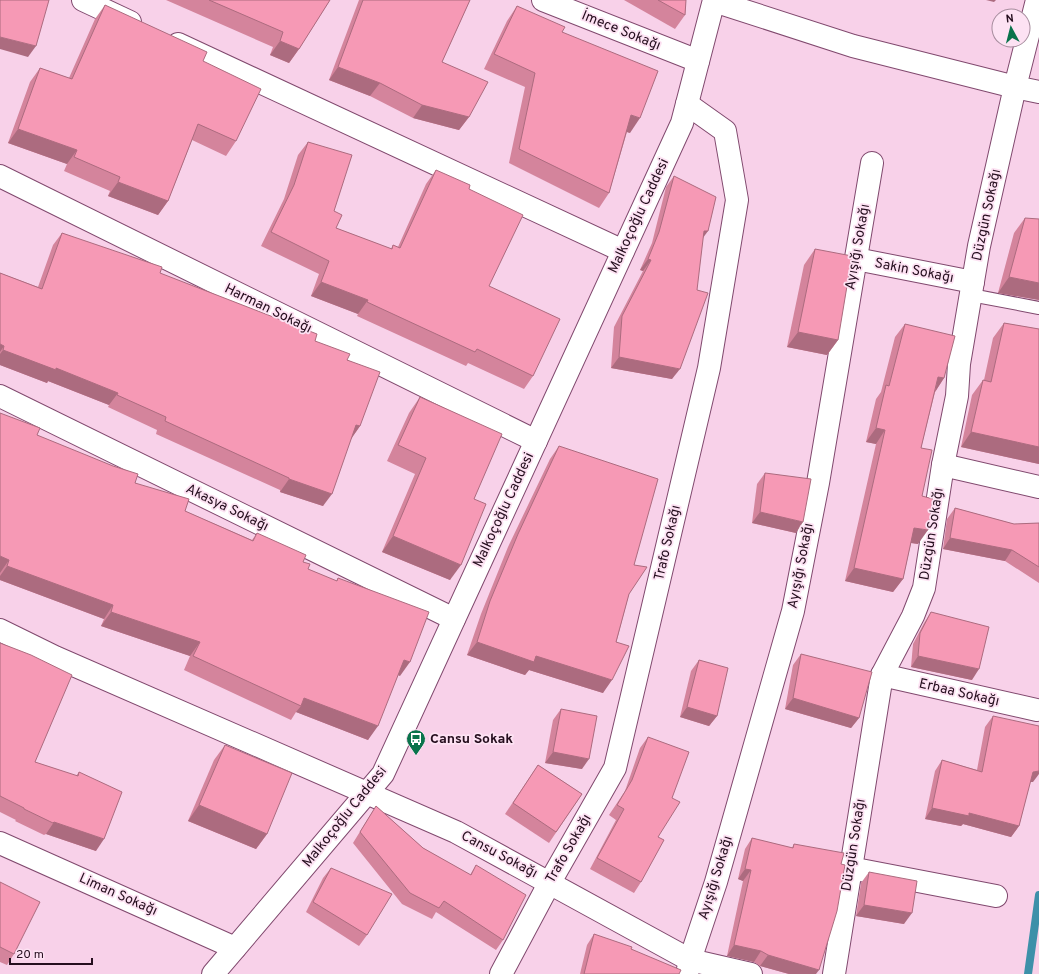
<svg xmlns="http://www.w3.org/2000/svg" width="1039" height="974" viewBox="0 0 1039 974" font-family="Overpass,sans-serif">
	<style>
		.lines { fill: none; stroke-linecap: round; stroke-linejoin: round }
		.stream { stroke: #3d90a9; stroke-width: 8 }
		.service-casing { stroke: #80496e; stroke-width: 14 }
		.minor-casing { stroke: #80496e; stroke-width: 24 }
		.service { stroke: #fff; stroke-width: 12 }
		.minor { stroke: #fff; stroke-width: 22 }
		.wall { fill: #d4849c }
		.shaded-wall { fill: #ac6b7f }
		.building { fill: #f699b5; stroke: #ac6b7f }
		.labels { text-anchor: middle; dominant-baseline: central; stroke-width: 3.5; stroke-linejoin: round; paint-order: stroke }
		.street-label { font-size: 14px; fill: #250e1e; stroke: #fde2f3 }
		.poi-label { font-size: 14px; font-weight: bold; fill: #250e1e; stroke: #fde2f3; text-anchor: start }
	</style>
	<rect width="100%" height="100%" fill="#f8d1e9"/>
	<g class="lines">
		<polyline class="stream" points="1028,974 1039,895"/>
		<defs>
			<polyline id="service" points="971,295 1039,308"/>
			<g id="minor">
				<polyline points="83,0 130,22"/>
				<polyline points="543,0 698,61"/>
				<polyline points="1037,0 1015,87 1039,92"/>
				<polyline points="714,1 853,46 1015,87 979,246 959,364 957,396 943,465 924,588 913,616 882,675 834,974"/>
				<polyline points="178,44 623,251"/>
				<polyline points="0,176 536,441"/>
				<polyline points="856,259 973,282"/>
				<polyline points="0,396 454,619"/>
				<polyline points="943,465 1039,487"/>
				<polyline points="0,630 55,657 456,832 690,960 751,974"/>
				<polyline points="882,675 1037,710"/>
				<polyline points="0,843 235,948"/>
				<polyline points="850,868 996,896"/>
				<polyline points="213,974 383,774 682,123 714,0"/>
				<polyline points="501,974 550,882 615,768 709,368 737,200 725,131 687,104"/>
				<polyline points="687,974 690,960 716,882 793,611 818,483 872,163"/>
			</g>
		</defs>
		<use href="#service" class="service-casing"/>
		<use href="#minor" class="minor-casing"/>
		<use href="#service" class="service"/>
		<use href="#minor" class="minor"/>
	</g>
	<g class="wall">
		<polygon points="166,0 330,0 299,49 289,63 270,55 273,47"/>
		<polygon points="359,0 470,0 442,62 469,117 459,130 413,118 370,96 329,80"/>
		<polygon points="624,0 686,0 685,15 675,29"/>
		<polygon points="105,5 203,61 236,141 226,156 192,140 168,201 158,215 108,196 110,191 64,171 67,164 8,143 30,82 40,68 69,78 95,19"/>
		<polygon points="517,6 562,32 630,133 627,132 609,193 599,208 509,163 525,87 484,69 507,21"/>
		<polygon points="308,142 334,211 336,228 391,249 393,245 398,247 426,184 436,170 469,189 489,286 533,376 524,389 468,363 466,366 357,316 358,314 311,296 319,274 261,246 284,199 298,155"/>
		<polygon points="674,176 703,238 672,379 611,368 614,327 643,271 640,270 652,243 666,187"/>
		<polygon points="1025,218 1039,300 998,293 1014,233"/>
		<polygon points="62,233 160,273 315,341 347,360 360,426 351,439 323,506 280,492 280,490 156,434 157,430 108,407 109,405 48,381 47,383 0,365 0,273 38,287 53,245"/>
		<polygon points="815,249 838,340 827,355 787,347 804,265"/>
		<polygon points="1004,323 1039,329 1039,464 961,447 972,395 983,380 984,380 993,338"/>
		<polygon points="905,324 944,378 935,392 921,448 922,496 918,544 911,543 903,579 893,592 845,581 876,444 866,442 876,399 881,392 895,337"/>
		<polygon points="420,397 474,499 450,580 382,552 415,474 387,461 409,413"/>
		<polygon points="0,413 37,435 135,483 185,511 252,540 257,533 303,562 308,569 336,581 338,578 400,676 398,675 368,740 296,712 291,720 184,670 190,656 101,626 104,619 0,580"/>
		<polygon points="559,446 634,565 629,594 603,693 529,670 525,675 467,655 481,614 508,547 550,459"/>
		<polygon points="765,473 796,533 752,523 757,484"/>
		<polygon points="955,508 1014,524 1039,523 1039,583 1005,561 943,549 947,519"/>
		<polygon points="931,612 972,680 911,667 913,644 924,623"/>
		<polygon points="0,643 35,762 76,776 79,772 96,851 46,834 44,835 15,821 16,820 0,812"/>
		<polygon points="801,654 859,718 851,728 785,709 793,665"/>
		<polygon points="699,660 717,716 709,726 680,717 691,671"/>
		<polygon points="561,709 582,769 545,763 553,720"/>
		<polygon points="993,716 1033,782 1030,782 1019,826 1011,837 963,824 961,826 925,819 935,771 942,760 977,770 985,727"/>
		<polygon points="648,737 658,837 641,882 634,893 590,869 616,820 609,815 625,791 640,748"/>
		<polygon points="225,745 267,834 256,849 188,821 214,760"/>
		<polygon points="538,765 582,794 549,843 505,814"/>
		<polygon points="376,806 423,848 470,875 476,865 503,940 496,950 436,912 432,919 402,904 353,843 369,817"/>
		<polygon points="752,838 792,848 794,844 816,974 789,974 760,966 754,962 727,956 743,881 738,879 745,849"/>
		<polygon points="331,868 367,935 359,946 306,912 323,878"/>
		<polygon points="869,872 904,924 856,916 861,883"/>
		<polygon points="0,882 14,954 7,965 0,962"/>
		<polygon points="594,934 631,949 679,974 580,974 587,945"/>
	</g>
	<g class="shaded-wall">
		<polygon points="986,0 996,0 994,2"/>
		<polygon points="0,37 36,46 28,57 0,49"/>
		<polygon points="280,41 299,49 289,63 270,55"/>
		<polygon points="338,67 380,83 370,96 329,80"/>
		<polygon points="422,105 469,117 459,130 413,118"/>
		<polygon points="631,115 640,118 630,133 621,130"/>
		<polygon points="18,129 77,150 67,164 8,143"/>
		<polygon points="118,182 168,201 158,215 108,196"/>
		<polygon points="704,231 708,231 700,242"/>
		<polygon points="648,259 651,260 643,271 640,270"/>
		<polygon points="1009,277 1039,283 1039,300 998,293"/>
		<polygon points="321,282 368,300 358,314 311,296"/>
		<polygon points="798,332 838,340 827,355 787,347"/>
		<polygon points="0,344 4,346 0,352"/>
		<polygon points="3,350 56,368 118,393 109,405 48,381 47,383 0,365 0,354"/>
		<polygon points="619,357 680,369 672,379 611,368"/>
		<polygon points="938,377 944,378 935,392"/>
		<polygon points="356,425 360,426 351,439 347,437"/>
		<polygon points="876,428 885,430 876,444 866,442"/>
		<polygon points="971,432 1039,447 1039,464 961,447"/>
		<polygon points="289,479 332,494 323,506 280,492"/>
		<polygon points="760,512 803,522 796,533 752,523"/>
		<polygon points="914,528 928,530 918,544 905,542"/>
		<polygon points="393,536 461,565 450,580 382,552"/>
		<polygon points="950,538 1012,550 1005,561 943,549"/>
		<polygon points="0,556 9,560 0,573"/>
		<polygon points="7,566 113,605 104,619 0,580 0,576"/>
		<polygon points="854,568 903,579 893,592 845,581"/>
		<polygon points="111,612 200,642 190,656 101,626"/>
		<polygon points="477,642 536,656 612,680 603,693 529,670 525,675 467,655"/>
		<polygon points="918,656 979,669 972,680 911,667"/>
		<polygon points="404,660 410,662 400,676 394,673"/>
		<polygon points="304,698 378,726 368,740 296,712 301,706"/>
		<polygon points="793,698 859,718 851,728 785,709"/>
		<polygon points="687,707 717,716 709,726 680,717"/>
		<polygon points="553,752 589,759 582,769 545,763"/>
		<polygon points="1039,771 1039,774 1033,782 1025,782 1033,772"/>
		<polygon points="199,805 267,834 256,849 188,821"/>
		<polygon points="932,808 969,813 1019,826 1011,837 963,824 961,826 925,819"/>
		<polygon points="54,822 104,839 96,851 46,834"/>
		<polygon points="745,869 751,870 743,881 738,879"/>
		<polygon points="864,905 912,913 904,924 856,916"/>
		<polygon points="734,945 761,951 754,962 727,956"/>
		<polygon points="768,955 819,970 816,974 789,974 760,966"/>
	</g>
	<g class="building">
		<polygon points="0,0 49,0 36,46 0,37"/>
		<polygon points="209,0 330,0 299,49 280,41 283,32"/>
		<polygon points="363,0 470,0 442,62 488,82 469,117 422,105 380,83 338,67"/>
		<polygon points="658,0 686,0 685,15"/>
		<polygon points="105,5 207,52 203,61 261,89 236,141 198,124 168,201 118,182 120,177 74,157 77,150 18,129 40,68 72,79"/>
		<polygon points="517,6 565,27 562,32 658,71 640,118 631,115 609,193 519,149 535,73 494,54"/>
		<polygon points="308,142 352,155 334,211 342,215 336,228 392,249 393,245 400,248 436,170 470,185 469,189 523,215 489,286 560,319 533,376 477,349 475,352 367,302 368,300 321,282 329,261 271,232 294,185"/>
		<polygon points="674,176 716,197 708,231 704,231 697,290 708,293 680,369 619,357 622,316 651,260 648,259 659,232"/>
		<polygon points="1025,218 1039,219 1039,283 1009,277"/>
		<polygon points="62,233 162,267 160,273 317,334 315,341 350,354 347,360 380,372 360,426 356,425 332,494 289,479 289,478 165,421 166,417 117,395 118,393 56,368 56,370 3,350 4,346 0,344 0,273 42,289"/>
		<polygon points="815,249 852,256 838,340 798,332"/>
		<polygon points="1004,323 1039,329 1039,447 971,432 983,380 991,382"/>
		<polygon points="905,324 955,336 944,378 938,377 921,448 932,450 922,496 933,499 928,530 914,528 903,579 854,568 885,430 876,428 886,385 889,386"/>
		<polygon points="420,397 502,434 474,499 486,504 461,565 393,536 426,458 398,445"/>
		<polygon points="0,413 40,428 37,435 113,466 138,474 135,483 189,499 185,511 253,541 257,533 306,555 303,562 310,564 308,569 337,581 338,578 429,612 410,662 404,660 378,726 304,698 301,706 193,656 200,642 111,612 113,605 7,566 9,560 0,556"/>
		<polygon points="559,446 658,479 634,565 647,567 629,594 616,642 629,646 612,680 536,656 534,662 477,642 490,601 518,534"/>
		<polygon points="765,473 811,479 803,522 760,512"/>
		<polygon points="955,508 1014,524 1039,523 1039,567 1012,550 950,538"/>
		<polygon points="931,612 989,627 979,669 918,656 920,633"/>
		<polygon points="0,643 31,655 72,675 35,762 78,776 79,772 122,792 104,839 54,822 53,823 24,809 24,808 0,796"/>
		<polygon points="801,654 872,672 859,718 793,698"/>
		<polygon points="699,660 728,668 717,716 687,707"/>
		<polygon points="561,709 597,716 589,759 553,752"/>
		<polygon points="993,716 1039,726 1039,771 1033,772 1019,826 969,813 969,816 932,808 942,760 982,772"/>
		<polygon points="648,737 689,752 672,798 680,802 658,837 664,840 641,882 597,858 624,809 617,805 632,780"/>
		<polygon points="225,745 292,773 267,834 199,805"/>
		<polygon points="538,765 582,794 556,832 513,803"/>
		<polygon points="376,806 423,848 471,875 476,865 526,895 503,940 444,901 439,908 410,893 360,832"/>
		<polygon points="752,838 793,848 794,844 844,853 841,864 845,865 837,911 819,970 768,955 761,951 734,945 751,870 745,869"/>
		<polygon points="331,868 392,894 367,935 313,902"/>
		<polygon points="869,872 917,881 912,913 864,905"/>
		<polygon points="0,882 40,902 14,954 0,947"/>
		<polygon points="594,934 632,947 631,949 681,970 679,974 584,974"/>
	</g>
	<defs>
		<symbol id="bus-pin" viewBox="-11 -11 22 30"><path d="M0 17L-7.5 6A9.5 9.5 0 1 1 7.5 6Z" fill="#09734b" stroke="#fde2f3"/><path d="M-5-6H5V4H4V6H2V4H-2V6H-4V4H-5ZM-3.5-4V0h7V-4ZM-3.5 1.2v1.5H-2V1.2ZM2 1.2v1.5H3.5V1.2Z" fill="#fff"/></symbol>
	</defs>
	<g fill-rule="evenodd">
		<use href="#bus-pin" x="405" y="728" width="22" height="30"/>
	</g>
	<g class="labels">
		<g class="street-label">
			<text transform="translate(621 31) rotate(22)">İmece Sokağı</text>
			<text transform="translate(987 215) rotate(-78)">Düzgün Sokağı</text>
			<text transform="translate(639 216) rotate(-65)">Malkoçoğlu Caddesi</text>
			<text transform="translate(858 247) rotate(-80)">Ayışığı Sokağı</text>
			<text transform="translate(914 271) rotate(11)">Sakin Sokağı</text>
			<text transform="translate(268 309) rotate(26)">Harman Sokağı</text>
			<text transform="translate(227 508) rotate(26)">Akasya Sokağı</text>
			<text transform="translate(504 510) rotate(-65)">Malkoçoğlu Caddesi</text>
			<text transform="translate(932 534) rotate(-81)">Düzgün Sokağı</text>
			<text transform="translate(668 543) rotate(-77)">Trafo Sokağı</text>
			<text transform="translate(801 566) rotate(-79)">Ayışığı Sokağı</text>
			<text transform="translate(959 693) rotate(13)">Erbaa Sokağı</text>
			<text transform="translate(345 817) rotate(-51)">Malkoçoğlu Caddesi</text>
			<text transform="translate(854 845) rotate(-81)">Düzgün Sokağı</text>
			<text transform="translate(569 849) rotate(-60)">Trafo Sokağı</text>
			<text transform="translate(499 855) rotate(28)">Cansu Sokağı</text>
			<text transform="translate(716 878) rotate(-73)">Ayışığı Sokağı</text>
			<text transform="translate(118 895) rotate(24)">Liman Sokağı</text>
		</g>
		<g class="poi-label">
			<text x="430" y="739">Cansu Sokak</text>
		</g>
	</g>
	<g transform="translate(1011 28) rotate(353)"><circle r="19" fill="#fde2f3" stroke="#a78d9e"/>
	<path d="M0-3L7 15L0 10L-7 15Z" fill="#09734b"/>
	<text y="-6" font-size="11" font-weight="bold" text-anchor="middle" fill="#250e1e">N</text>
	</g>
	<path d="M10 958v6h82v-6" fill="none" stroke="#250e1e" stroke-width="2"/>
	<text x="16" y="958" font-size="12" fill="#250e1e" stroke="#fde2f3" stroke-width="3" paint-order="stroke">20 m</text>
</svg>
